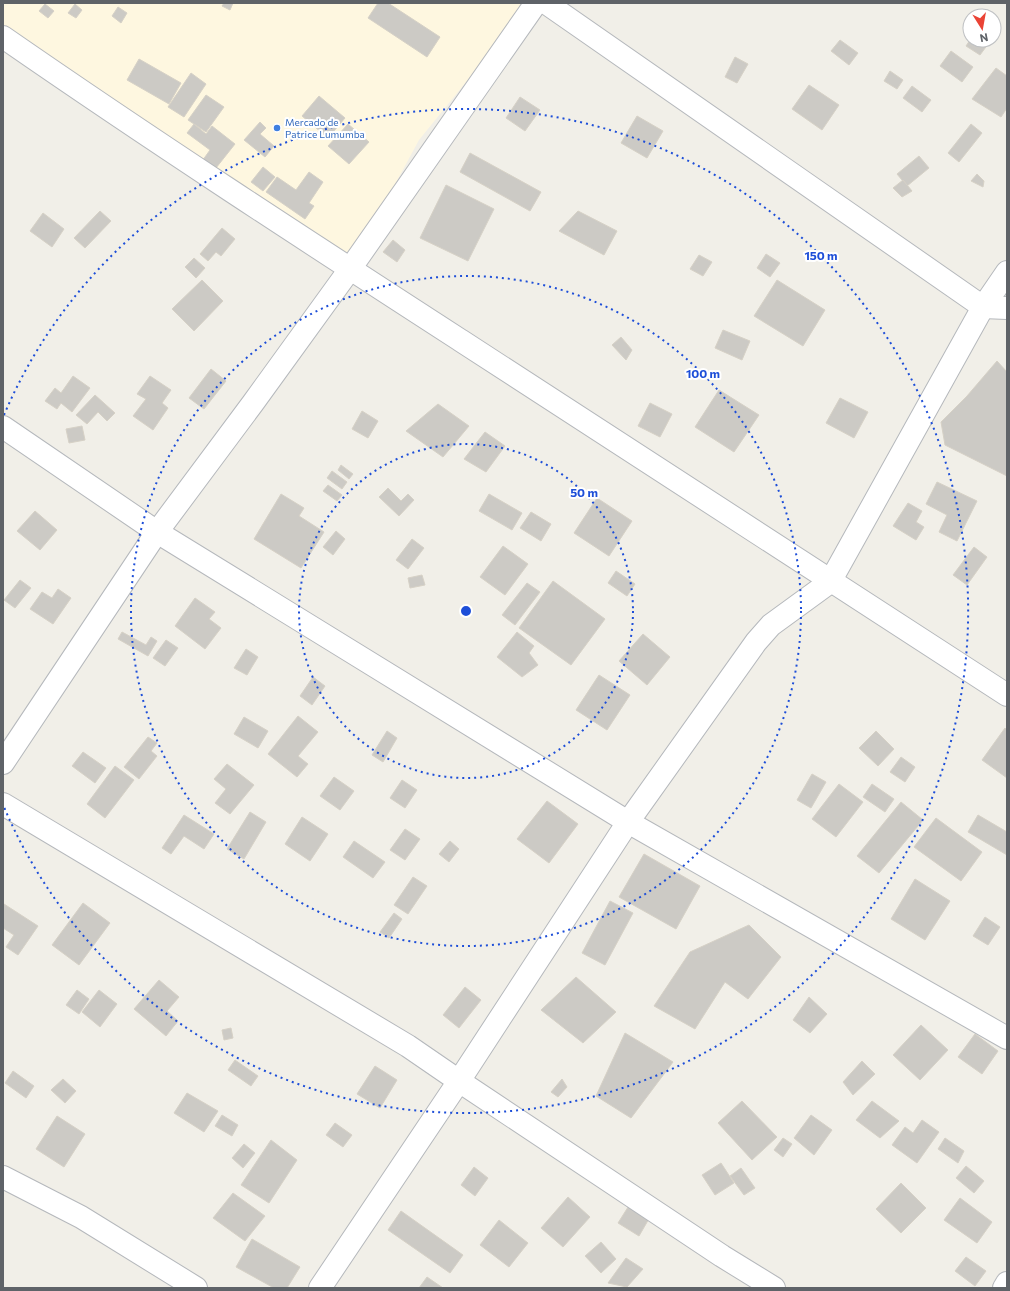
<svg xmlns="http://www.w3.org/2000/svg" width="1010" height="1291" viewBox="0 0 1010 1291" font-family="Commissioner,sans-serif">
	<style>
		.commercial { fill: #fef7e0 }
		.building { fill: #cccac5; stroke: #d6d1c6 }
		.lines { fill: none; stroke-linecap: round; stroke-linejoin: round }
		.street-casing { stroke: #b5b8bc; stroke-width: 24 }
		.street { stroke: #fff; stroke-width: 22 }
		.ring { fill: none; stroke: #1d4ed8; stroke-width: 2; stroke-dasharray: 2 4 }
		.shop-dot { fill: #3f7fe0; stroke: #fff; stroke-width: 1.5 }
		.labels { text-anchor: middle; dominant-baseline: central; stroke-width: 4; stroke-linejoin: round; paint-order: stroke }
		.shop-label { font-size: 10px; fill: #366cbe; stroke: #fff; text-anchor: start }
		.centre { fill: #1d4ed8; stroke: #fff; stroke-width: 2 }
		.ring-label { font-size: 12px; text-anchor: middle; font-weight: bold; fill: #1d4ed8; stroke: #fff; stroke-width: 4; stroke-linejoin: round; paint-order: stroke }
	</style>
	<rect width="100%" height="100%" fill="#f1efe8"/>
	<polygon class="commercial" points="3,3 530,3 419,140 347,273 3,45"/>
	<g class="building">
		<polygon points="224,3 233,3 230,10 222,6"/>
		<polygon points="378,3 388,3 440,37 427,57 368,18"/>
		<polygon points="45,4 54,11 48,18 39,11"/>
		<polygon points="75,4 82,10 76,18 68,13"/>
		<polygon points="118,7 127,13 121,23 112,16"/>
		<polygon points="840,40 858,53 849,65 831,51"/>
		<polygon points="970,40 991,40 980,55 966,46"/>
		<polygon points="951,51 973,67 962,82 940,66"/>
		<polygon points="735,57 748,64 737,83 725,77"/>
		<polygon points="139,59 181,83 169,104 127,80"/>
		<polygon points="996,68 1007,76 1007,108 1001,117 972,99"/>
		<polygon points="890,71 903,80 897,89 884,81"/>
		<polygon points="191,73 206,84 184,117 168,107"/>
		<polygon points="809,85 839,105 822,130 792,109"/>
		<polygon points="912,86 931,100 922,112 903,98"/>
		<polygon points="206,95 224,107 206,132 188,120"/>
		<polygon points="319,96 345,118 328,138 302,116"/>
		<polygon points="520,97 540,110 525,131 506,118"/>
		<polygon points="637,116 663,131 647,158 621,143"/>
		<polygon points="260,122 266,128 260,134 274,146 265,157 244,140"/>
		<polygon points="194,124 206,134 212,126 235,144 212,173 200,164 210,150 187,133"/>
		<polygon points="348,124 369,142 349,164 328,146"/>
		<polygon points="971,124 982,133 959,162 948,153"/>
		<polygon points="470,153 541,192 530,211 460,172"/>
		<polygon points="919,156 929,168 907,186 897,174"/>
		<polygon points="263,167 275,177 263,191 251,182"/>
		<polygon points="309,172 323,182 309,203 314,206 305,219 266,192 277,177 296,190"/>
		<polygon points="977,174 984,181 983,187 971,181"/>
		<polygon points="903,180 912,191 902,197 893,188"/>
		<polygon points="446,185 494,209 468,261 420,238"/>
		<polygon points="100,211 111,221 85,248 74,238"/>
		<polygon points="578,211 617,231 604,255 559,231"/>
		<polygon points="43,213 64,229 52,247 30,231"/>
		<polygon points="222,228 235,239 221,256 216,252 208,261 200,254"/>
		<polygon points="393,240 405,250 397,262 383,252"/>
		<polygon points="766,254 780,263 770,277 757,268"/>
		<polygon points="699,255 712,262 703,276 690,269"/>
		<polygon points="194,258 205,268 196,278 185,267"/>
		<polygon points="202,280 223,301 194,331 172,309"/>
		<polygon points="777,280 825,310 803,346 754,316"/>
		<polygon points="723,330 750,341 742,360 715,348"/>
		<polygon points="621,337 632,350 626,360 612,345"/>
		<polygon points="997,361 1007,372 1007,476 945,445 941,422 967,396"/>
		<polygon points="211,369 226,381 204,409 189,398"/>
		<polygon points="73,376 90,388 72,412 61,403 57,409 45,401 55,388 61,393"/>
		<polygon points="150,376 171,390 162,403 168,408 153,430 133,416 146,399 137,394"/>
		<polygon points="719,390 759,415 734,452 695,427"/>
		<polygon points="95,395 115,413 107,421 98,412 87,424 76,415"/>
		<polygon points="840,398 868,412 854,438 826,423"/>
		<polygon points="650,403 672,414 660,437 638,426"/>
		<polygon points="438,404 469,426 443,457 406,431"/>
		<polygon points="362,411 378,421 368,438 352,429"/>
		<polygon points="82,426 85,440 69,443 66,429"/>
		<polygon points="485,432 505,446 486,472 464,459"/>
		<polygon points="341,465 353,474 349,479 338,470"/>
		<polygon points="332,471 347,482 342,489 327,478"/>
		<polygon points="937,482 977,501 957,541 939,532 947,515 926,504"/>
		<polygon points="328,485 342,495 337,501 323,491"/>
		<polygon points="388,488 401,501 408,494 414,500 399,516 379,497"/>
		<polygon points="281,494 304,508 299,516 324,532 301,568 254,539"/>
		<polygon points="489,494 522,513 512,530 479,511"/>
		<polygon points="597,498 632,521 609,556 574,533"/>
		<polygon points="908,503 922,511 916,522 924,527 916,540 893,526"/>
		<polygon points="35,511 57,530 40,550 17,531"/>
		<polygon points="531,512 551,524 541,541 520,528"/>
		<polygon points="336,531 345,539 333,555 323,547"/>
		<polygon points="412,539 424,548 408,569 396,560"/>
		<polygon points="503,546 528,564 505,595 480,577"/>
		<polygon points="974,547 987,557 967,585 953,575"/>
		<polygon points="616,571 635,584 627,596 608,583"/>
		<polygon points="422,575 425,585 410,588 408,578"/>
		<polygon points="20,580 31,588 15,608 4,600"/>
		<polygon points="553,581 605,619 571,665 519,628"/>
		<polygon points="527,583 540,592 515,625 502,615"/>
		<polygon points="58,589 71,598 53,624 30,609 42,592 52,598"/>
		<polygon points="195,598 215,612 209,619 221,628 205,649 175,626"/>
		<polygon points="122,632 146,645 151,637 157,641 148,656 118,639"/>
		<polygon points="517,632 534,646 529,653 538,665 522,677 497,657"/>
		<polygon points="643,634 670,657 647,685 619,661"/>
		<polygon points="166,640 178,648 165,666 153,658"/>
		<polygon points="246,649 258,657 247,675 234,668"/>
		<polygon points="599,675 630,695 607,730 576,710"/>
		<polygon points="313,677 325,686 312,705 300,696"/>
		<polygon points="298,716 318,732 298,756 308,764 297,777 268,754"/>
		<polygon points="244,717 268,731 258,748 234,734"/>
		<polygon points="1005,728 1007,730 1007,778 982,760"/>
		<polygon points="387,731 397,738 383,762 372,755"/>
		<polygon points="876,731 894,749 878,766 859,748"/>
		<polygon points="148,737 157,743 151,751 157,756 139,779 124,767"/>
		<polygon points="83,752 106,768 95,783 72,766"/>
		<polygon points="901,757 915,767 905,782 890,772"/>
		<polygon points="227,764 254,785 230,814 215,803 226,789 214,779"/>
		<polygon points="115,766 134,780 105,818 87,804"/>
		<polygon points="812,774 826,782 811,808 797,800"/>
		<polygon points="334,777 354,791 340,810 320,796"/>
		<polygon points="402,780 417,790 405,808 390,798"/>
		<polygon points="839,784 863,802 836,837 812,819"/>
		<polygon points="872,784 894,799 885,812 863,797"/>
		<polygon points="547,801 578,824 549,863 517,839"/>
		<polygon points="901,802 923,820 879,873 857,856"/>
		<polygon points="250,812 266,822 244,859 227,849"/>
		<polygon points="184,815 214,834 204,849 184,836 171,854 162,848"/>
		<polygon points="978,815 1007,832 1007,855 968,832"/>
		<polygon points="302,817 328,834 310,861 285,844"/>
		<polygon points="936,818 982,852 961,881 914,847"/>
		<polygon points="405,829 420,839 405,860 390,850"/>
		<polygon points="354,841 385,862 373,878 343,857"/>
		<polygon points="450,841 459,849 449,862 439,854"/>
		<polygon points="644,854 700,886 676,929 619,897"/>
		<polygon points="413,877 427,886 408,914 394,905"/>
		<polygon points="915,879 950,901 925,940 891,919"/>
		<polygon points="610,901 633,913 605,965 582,953"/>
		<polygon points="83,903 110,923 79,965 52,945"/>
		<polygon points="4,904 38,926 18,955 6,947 14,935 3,928 3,906"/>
		<polygon points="394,913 402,919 389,938 380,932"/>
		<polygon points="985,917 1000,927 988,945 973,936"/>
		<polygon points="749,925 781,957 748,999 725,982 695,1029 654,1006 690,952"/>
		<polygon points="576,977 616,1012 583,1043 541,1010"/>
		<polygon points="159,980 179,997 167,1011 178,1021 166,1036 134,1009"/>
		<polygon points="465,987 481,1000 459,1028 443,1015"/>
		<polygon points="77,990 89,999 79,1014 66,1005"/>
		<polygon points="99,990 117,1004 100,1027 82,1012"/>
		<polygon points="809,997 827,1014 810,1033 793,1020"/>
		<polygon points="921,1025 948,1050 920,1080 893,1055"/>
		<polygon points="231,1028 233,1038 224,1040 222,1030"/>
		<polygon points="625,1033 673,1062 631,1118 596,1096"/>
		<polygon points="975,1034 998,1051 982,1074 958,1057"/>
		<polygon points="235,1060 258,1076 251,1086 228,1070"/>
		<polygon points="862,1061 875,1074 853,1095 843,1082"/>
		<polygon points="375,1066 397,1080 380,1108 357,1094"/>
		<polygon points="13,1071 34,1086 26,1098 5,1083"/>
		<polygon points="63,1079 76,1091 65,1103 51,1090"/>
		<polygon points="562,1079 567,1087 558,1097 551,1092"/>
		<polygon points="187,1093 218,1111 204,1132 174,1113"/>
		<polygon points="742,1101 777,1137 752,1160 718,1123"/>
		<polygon points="872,1101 899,1121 880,1138 856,1120"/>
		<polygon points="222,1115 238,1125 232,1136 215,1126"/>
		<polygon points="811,1115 832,1130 814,1155 794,1138"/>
		<polygon points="57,1116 85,1134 64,1167 36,1149"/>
		<polygon points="922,1120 939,1132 917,1163 892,1145 905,1127 913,1133"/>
		<polygon points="335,1123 352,1135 343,1147 326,1135"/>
		<polygon points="783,1138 792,1144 783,1157 774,1150"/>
		<polygon points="945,1138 964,1151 958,1163 938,1149"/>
		<polygon points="271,1140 297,1160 269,1203 241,1185"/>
		<polygon points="244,1144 255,1153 243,1168 232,1158"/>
		<polygon points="721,1163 734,1183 715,1195 702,1175"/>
		<polygon points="966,1166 984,1181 974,1193 956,1178"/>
		<polygon points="474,1167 488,1178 475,1196 461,1185"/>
		<polygon points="741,1168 755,1188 744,1195 730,1176"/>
		<polygon points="901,1183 926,1208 901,1233 876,1209"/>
		<polygon points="233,1193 265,1216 245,1241 213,1218"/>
		<polygon points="568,1197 590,1217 563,1247 541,1228"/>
		<polygon points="960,1198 992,1222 977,1243 944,1220"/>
		<polygon points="630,1204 650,1217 639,1236 618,1223"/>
		<polygon points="401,1211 463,1255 450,1273 388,1230"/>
		<polygon points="499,1220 528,1243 509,1267 480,1245"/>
		<polygon points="252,1239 300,1267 287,1288 274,1288 236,1267"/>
		<polygon points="601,1242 616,1259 601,1273 585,1256"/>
		<polygon points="966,1257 986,1271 975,1286 955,1271"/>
		<polygon points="626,1258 643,1269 627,1287 608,1283"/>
		<polygon points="427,1277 443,1288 419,1288"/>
	</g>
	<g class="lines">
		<defs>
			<g id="street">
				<polyline points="546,3 983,307 1007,308"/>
				<path d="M3,37C153,141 307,241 460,340C642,459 824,578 1007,695"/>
				<polyline points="3,427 157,532 628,822 1007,1038"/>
				<polyline points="3,763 157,532 253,403 350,269 536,3"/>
				<polyline points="3,804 408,1046 459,1081 722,1256 774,1288"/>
				<polyline points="3,1177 81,1217 196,1288"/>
				<polyline points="320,1288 459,1081 628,822 756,642 771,625 830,582 983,307 1007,272"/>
				<polyline points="1004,1288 1007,1283"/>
			</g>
		</defs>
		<use href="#street" class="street-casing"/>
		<use href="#street" class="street"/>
	</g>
	<g class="ring">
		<circle cx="466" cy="611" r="167"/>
		<circle cx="466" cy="611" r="335"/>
		<path d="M4 415A502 502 0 1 1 4 807"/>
	</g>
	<circle class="shop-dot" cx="277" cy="128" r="4"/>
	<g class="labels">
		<g class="shop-label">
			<text x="285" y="122">Mercado de<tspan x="285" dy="12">Patrice Lumumba</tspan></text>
		</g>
	</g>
	<circle cx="466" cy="611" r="6" class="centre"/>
	<g class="ring-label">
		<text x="821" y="260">150 m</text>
		<text x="703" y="378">100 m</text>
		<text x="584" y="497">50 m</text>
	</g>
	<rect width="1010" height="1291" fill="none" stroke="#5f6368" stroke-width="8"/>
	<g transform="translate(982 28) rotate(169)"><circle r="19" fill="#ffffff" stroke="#bfc1c3"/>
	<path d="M0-3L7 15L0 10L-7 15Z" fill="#ea4335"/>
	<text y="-6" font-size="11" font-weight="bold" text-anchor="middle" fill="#5f6368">N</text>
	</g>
</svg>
